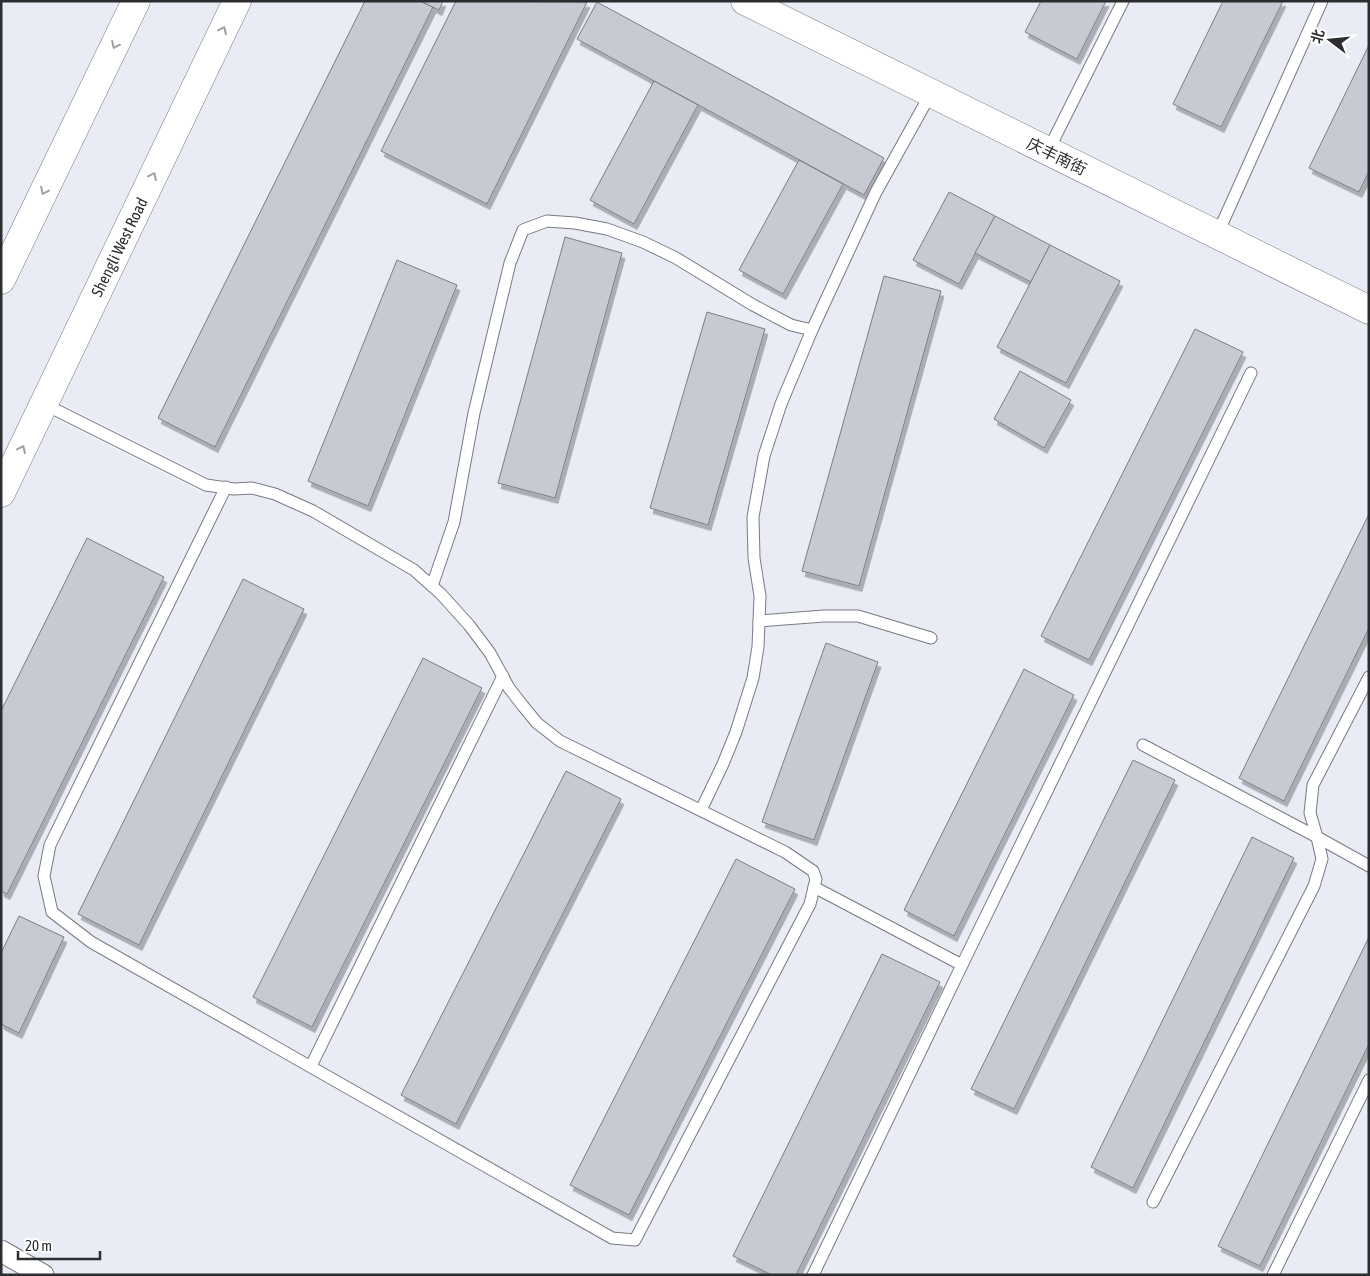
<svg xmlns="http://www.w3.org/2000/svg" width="1370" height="1276" viewBox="0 0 1370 1276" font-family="'Asap Condensed','Noto Sans SC',sans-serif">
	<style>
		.building { fill: #c8cad3; stroke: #7b7d85; filter: url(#shadow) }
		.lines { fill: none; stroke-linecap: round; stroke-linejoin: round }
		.service-casing { stroke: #787a82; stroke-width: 13 }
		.minor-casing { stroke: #787a82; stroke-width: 23 }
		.tertiary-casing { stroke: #787a82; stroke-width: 29 }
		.secondary-casing { stroke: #787a82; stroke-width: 29 }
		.service { stroke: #fff; stroke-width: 11 }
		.minor { stroke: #fff; stroke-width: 21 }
		.tertiary { stroke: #fff; stroke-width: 28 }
		.secondary { stroke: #fff; stroke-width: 28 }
		.oneway { stroke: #a0a0a2 }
		.labels { text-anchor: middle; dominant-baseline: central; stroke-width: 4.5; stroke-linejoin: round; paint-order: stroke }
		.street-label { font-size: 16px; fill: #2c2d30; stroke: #fff }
	</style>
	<defs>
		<filter id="shadow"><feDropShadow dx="3" dy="5.5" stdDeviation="0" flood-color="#0004"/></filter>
	</defs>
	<rect width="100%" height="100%" fill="#e9ecf5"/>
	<g class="building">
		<polygon points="365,1 420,1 433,7 215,447 158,418"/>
		<polygon points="420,1 443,1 439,10"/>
		<polygon points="456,1 587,2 487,204 381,151"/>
		<polygon points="1041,1 1106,1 1077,59 1025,32"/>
		<polygon points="1223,1 1283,1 1221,127 1173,104"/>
		<polygon points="597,2 884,158 864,195 577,39"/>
		<polygon points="1369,45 1369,171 1359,192 1309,168"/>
		<polygon points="654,81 698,105 634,224 590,200"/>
		<polygon points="799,160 843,184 783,294 739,270"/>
		<polygon points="949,192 995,216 959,284 913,260"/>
		<polygon points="995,216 1050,245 1031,282 975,253"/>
		<polygon points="565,237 622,253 555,498 498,483"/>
		<polygon points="1050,245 1120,281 1066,383 997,347"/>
		<polygon points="397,260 457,285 368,506 308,481"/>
		<polygon points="884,276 941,291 859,586 802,571"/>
		<polygon points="707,312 765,329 708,525 650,508"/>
		<polygon points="1195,329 1243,352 1089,660 1041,636"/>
		<polygon points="1020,371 1071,400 1044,448 994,419"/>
		<polygon points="1369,514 1369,628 1284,801 1239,778"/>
		<polygon points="87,538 164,577 7,894 1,891 1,711"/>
		<polygon points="243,579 304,609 139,945 78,914"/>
		<polygon points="826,643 878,662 814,840 762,822"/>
		<polygon points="423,658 482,688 312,1027 253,997"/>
		<polygon points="1024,669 1074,695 954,936 904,910"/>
		<polygon points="1133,760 1175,780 1014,1109 971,1089"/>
		<polygon points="566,771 621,799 456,1124 401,1095"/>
		<polygon points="1252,837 1294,858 1133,1188 1091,1167"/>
		<polygon points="736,859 795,889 629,1215 570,1185"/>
		<polygon points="19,916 64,937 19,1033 1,1024 1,953"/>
		<polygon points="1369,937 1369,1044 1260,1266 1218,1246"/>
		<polygon points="882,954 940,982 796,1275 772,1275 733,1256"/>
	</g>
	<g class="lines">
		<defs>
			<g id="service">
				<polyline points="1048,151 1123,1"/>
				<polyline points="1217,235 1322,1"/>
				<polyline points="44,404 206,485 234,489 252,488 275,494 313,511 414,570 441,594 469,625 490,653 509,688 523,706 537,723 560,741 785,852 813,871 816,879 810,904 635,1240 612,1238 91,942 52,912 44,876 50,845 226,487"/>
				<polyline points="432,586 454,522 474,413 510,263 523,230 547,221 575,223 607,229 643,242 676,258 753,305 791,325 812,330"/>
				<polyline points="759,621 824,616 858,616 931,638"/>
				<polyline points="1143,745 1317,837 1369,866"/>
				<polyline points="701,810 723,764 736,732 753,678 758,647 760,596 754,558 753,517 764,456 781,404 812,330 876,192 931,93"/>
				<polyline points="814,887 962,965"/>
				<polyline points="311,1066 503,676"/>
				<polyline points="1153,1202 1314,886 1322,859 1317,837 1310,813 1313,785 1369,677"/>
				<polyline points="813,1275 962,965 1251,373"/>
				<polyline points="1273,1275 1369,1080"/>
			</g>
			<polyline id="minor" points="1,1251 43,1275"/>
			<polyline id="tertiary" points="745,1 1369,310"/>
			<g id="secondary">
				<polyline points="1,280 136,1"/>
				<polyline points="1,493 237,1"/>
			</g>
		</defs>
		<use href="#service" class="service-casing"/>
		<use href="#minor" class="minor-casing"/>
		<use href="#tertiary" class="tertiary-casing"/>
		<use href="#secondary" class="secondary-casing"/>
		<use href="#service" class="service"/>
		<use href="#minor" class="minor"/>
		<use href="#tertiary" class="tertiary"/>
		<use href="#secondary" class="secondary"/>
	</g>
	<defs><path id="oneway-chevron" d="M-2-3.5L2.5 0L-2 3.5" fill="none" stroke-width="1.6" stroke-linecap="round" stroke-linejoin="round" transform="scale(1.25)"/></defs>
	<g class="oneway">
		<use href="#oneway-chevron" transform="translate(223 30) rotate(-64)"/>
		<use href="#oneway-chevron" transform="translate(115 45) rotate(116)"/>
		<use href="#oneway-chevron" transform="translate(153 176) rotate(-64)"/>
		<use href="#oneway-chevron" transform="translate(44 191) rotate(116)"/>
		<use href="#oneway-chevron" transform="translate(22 449) rotate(-65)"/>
	</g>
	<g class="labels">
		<g class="street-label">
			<text transform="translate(1057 156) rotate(26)">庆丰南街</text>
			<text transform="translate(119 247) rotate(-64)">Shengli West Road</text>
		</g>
	</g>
	<rect width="1370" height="1276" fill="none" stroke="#2c2d30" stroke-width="5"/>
	<g transform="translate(1330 40) rotate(286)" stroke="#ffffff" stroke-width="4" paint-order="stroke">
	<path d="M0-4L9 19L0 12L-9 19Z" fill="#2c2d30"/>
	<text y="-8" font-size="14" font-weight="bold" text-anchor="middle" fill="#2c2d30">北</text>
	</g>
	<path d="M18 1251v8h82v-8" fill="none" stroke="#2c2d30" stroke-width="2.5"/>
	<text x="25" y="1251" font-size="15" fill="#2c2d30" stroke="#ffffff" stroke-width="4" paint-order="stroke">20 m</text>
</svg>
